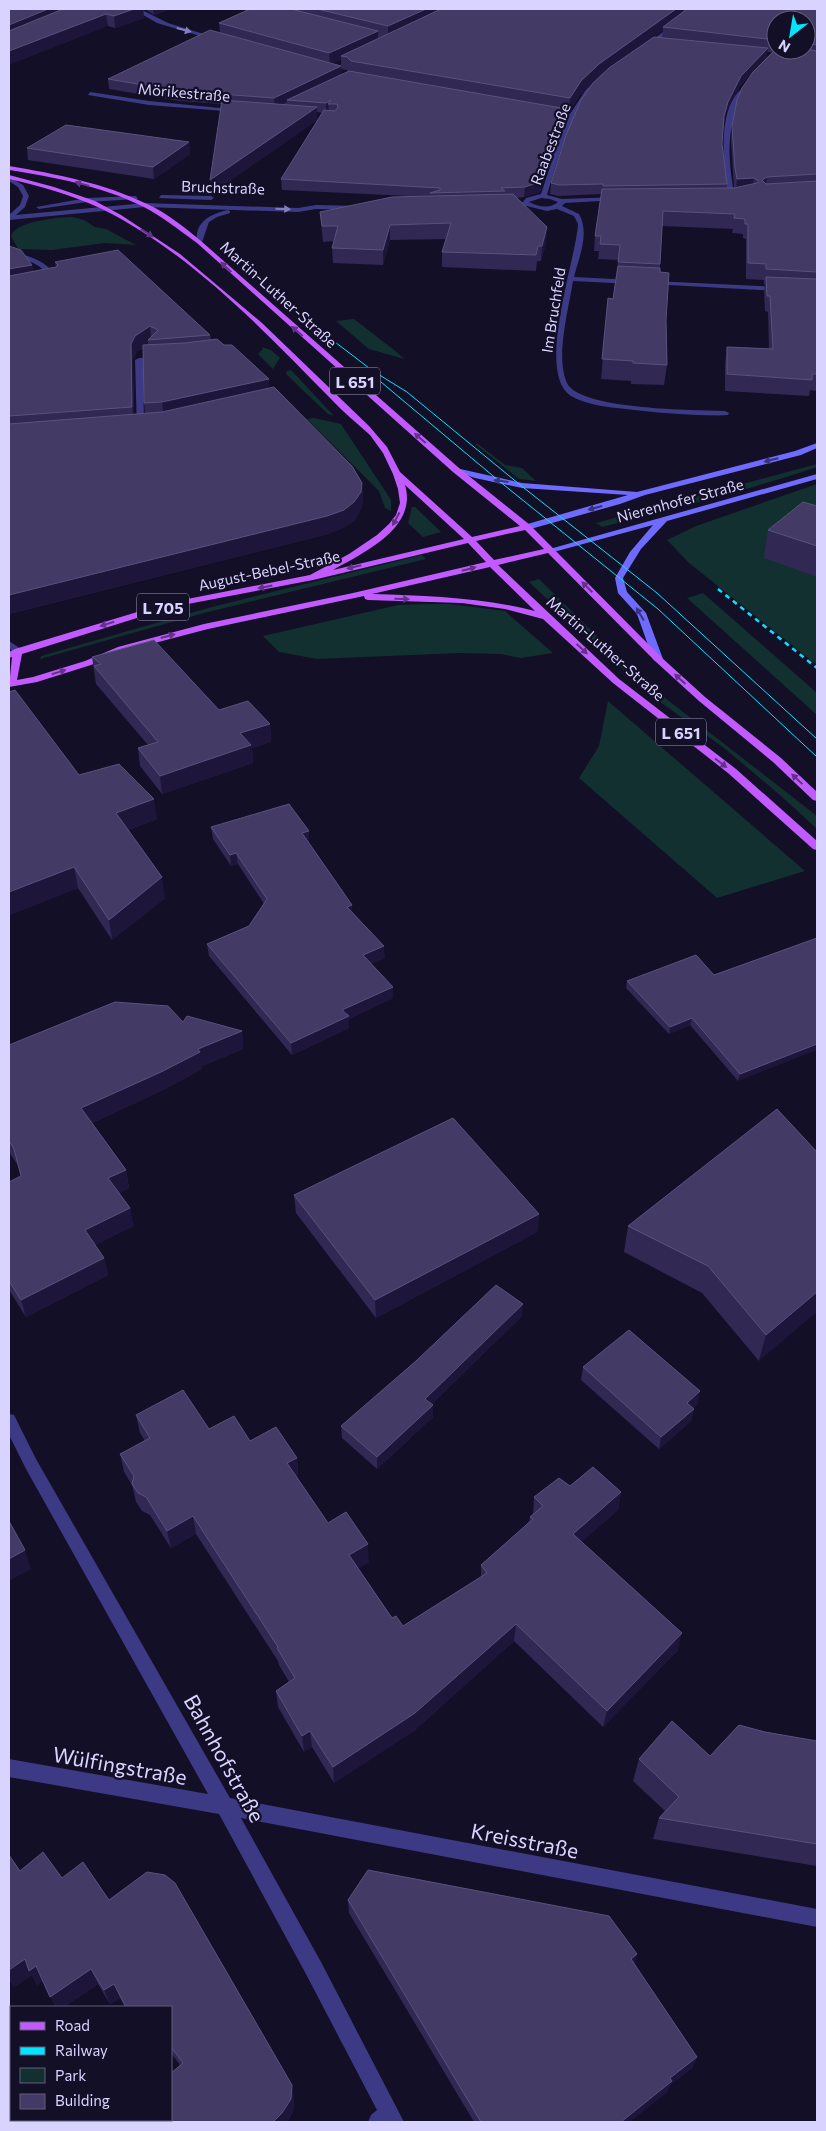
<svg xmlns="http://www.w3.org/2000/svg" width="826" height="2131" viewBox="0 0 826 2131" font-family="Commissioner,sans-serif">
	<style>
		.green { fill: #12302f }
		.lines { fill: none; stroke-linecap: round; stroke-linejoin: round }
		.pedestrian { fill: #3d3a85; fill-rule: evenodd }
		.minor { fill: #3d3a85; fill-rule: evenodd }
		.secondary { fill: #6f6bff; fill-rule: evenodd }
		.primary { fill: #c25bff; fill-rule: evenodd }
		.tram { stroke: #00e5ff; stroke-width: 1 }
		.rail { stroke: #00e5ff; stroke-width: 2.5; stroke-dasharray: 5 4.5; stroke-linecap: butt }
		.wall { fill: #312854; fill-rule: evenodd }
		.shaded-wall { fill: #1d163a }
		.building { fill: #433a66; stroke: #5a527e }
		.oneway { fill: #837fbc }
		.oneway2 { fill: #623188 }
		.oneway3 { fill: #38347d }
		.labels { text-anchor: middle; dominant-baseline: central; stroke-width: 4.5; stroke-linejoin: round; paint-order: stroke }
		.far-street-label { font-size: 15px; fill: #d9d4ff; stroke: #130f26 }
		.shield { fill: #130f26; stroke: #9e99be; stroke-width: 1 }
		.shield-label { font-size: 16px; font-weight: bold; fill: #d9d4ff }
		.near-street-label { font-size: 21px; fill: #d9d4ff; stroke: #130f26 }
	</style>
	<rect width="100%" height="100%" fill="#130f26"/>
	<g class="green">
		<path d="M73,217L84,220L95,227L106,229L136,245L105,243L52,250L18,249L11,236C15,221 59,217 73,217Z"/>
		<polygon points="354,319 399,354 404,359 369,349 336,321"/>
		<polygon points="261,347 271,350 280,358 273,369 258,354 263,349"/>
		<polygon points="291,370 334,416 328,414 286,374 287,371"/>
		<polygon points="314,418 341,424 391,500 391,511 385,508 379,491 307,419"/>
		<polygon points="475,444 478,444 505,465 522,468 536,481 519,479"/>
		<path d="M817,464V467C746,491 674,508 602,527L596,523Z"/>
		<polygon points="817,484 817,665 689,563 667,540 696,526"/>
		<polygon points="412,507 415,507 441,532 423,537 408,523"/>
		<polygon points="422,555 426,559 204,613 40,659 41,656 208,608"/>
		<polygon points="539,579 599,638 651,687 817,816 817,829 780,795 724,748 649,694 529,582"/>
		<polygon points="703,593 817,693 817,715 687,598"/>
		<polygon points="425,604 450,604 505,611 553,653 521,658 501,654 459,653 317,659 279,652 263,636 398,605"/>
		<polygon points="608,701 805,871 717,898 579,778 599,746"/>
	</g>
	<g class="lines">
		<polygon class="pedestrian" points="159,357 162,357 162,361 143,362 144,428 137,430 135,360 139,358"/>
		<g class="minor">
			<polygon points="133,9 140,9 168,23 220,39 217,41 157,23"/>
			<polygon points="694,9 699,9 648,48 644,48 644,46"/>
			<path d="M595,81L600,82C568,118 561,149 547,195L562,199L619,197L617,200L565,203L562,206L579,214C590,233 579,257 574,277L633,280L636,282L633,284L573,281C569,308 555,357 567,383C580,410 696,410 725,411L729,413L728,415C718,416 707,415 697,415C673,414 649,412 626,409C608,407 586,405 571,396C535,373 576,260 578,224L574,216L557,209L547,211L527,206L508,207L505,205L523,202L526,198L541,194L555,151L568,117L547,114L550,112L570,114L585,91ZM541,198L550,199L558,202C550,209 538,207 529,202Z"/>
			<path d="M744,87L747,89C724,126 728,158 735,199L732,201L729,199C724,170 715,107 744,87Z"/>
			<polygon points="90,92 149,101 240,110 237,112 149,105 88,95"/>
			<polygon points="9,177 23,185 29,196 25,207 16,215 145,203 298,208 316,205 361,206 364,208 361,210 316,209 298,212 145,207 9,220 9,215 20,205 23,196 18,187 9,181"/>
			<polygon points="161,195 211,196 214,198 211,200 159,198"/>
			<polygon points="136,196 138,199 87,202 39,209 36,207 87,198"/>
			<path d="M228,210L230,211V213L217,217L209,222L202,242L197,243C194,222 210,214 228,210Z"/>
			<path d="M9,251C28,256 49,260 57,280L52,281C43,264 27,259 9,255Z"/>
			<polygon points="653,281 780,287 783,289 780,291 651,284 650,283"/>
			<polygon points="9,641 21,649 21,653 15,653 9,648"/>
			<polygon points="9,1414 14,1415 36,1459 230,1798 817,1909 817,1927 241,1818 321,1962 404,2122 368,2122 371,2115 377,2110 307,1976 219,1814 9,1777 9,1759 208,1794 26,1469 9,1435"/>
		</g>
		<g class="secondary">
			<polygon points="817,443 817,448 801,455 645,495 620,504 527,530 523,527 524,525 628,495 522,488 475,478 452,470 456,468 522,483 637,492 795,451"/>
			<polygon points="817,474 817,479 667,521 641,549 623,578 627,592 646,613 663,659 661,661 655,661 653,659 637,614 618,593 615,578 630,552 653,525 550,553 546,550"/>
		</g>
		<path class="primary" d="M9,166C56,174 104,183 147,204C167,213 184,227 201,241L459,468L530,525L661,657L705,697L781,758L817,792V801L813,800L773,762L699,701L655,661L548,553L498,565L619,679L736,769L817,841V850L813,849L728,773L613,683L543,619L505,609L462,603L368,600L365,599L364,596L208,629L124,651L91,665L37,682L9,687L12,657L9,658V652L15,649L167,603L310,575L349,554L377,535L389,524L396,515L400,503L398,489L393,474L383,453L370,435C357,423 343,412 331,399C263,330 191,253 102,209C72,195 41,186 9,179V175L54,187L95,201L121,215L180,254L262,323L369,426L387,447L400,472L472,537L520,526L453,472L197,243C179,230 162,216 142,206C101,186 54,177 9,170ZM405,485L464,539L333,570C363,553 418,528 405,485ZM525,530L544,549L494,560L476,541ZM468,543L486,562L353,593L204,624L118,647L85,661L33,677L17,680L22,654L172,607L313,580ZM490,567L535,611C480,597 428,596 372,594Z"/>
		<g class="tram">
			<polyline points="331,339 373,371 407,392 519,484 657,593 817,739"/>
			<polyline points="381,382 499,481 658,609 817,757"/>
		</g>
		<polyline class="rail" points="718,589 817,668"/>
	</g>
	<g class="wall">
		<polygon points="9,9 143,9 144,18 115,28 108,26"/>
		<polygon points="145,9 170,9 154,15"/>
		<path d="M250,9H817V391L810,390L809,396L725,391V363L727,347L769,349L768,312L765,311L764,292L765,285L764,284V280L746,279V239L743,238V234L732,233L733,229L662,226L660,268L666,320L667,365L664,385L631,384V381L601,379L608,298L613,299L618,260L598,259L599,251H594L595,236L601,194L558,196L550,194L551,183L605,73L598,77L580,95L569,112H567L566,118L540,192L524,197L516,198L546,243L541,261H537L536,271L442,267V252L446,239L390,240L383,265L333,263L332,248L334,241L323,242L320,212L408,196L282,190L281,179L323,113L317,112V120L211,194L222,104L180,101L109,89L108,79L220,33L219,23ZM776,20H806V50H776ZM663,30L662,37L639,47ZM767,52H772L767,57ZM341,60V66L333,63ZM341,69L347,70L349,72L342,75ZM752,73L732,126L731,140L734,188H727V184L722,144L724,123L726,112L740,86Z"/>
		<polygon points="189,142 190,154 154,179 28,160 27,148"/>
		<path d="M9,246L32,265L33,271L56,267L55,262L210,335L211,340L269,389L362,483L363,500L361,509L355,520L345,527L328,534L9,614ZM143,348L144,403L145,414H134L133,360L137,351Z"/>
		<polygon points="817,506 817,577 764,558 768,530"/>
		<polygon points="92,657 219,710 270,724 271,742 252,748 253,763 162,794 140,766 138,748 148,745 96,684"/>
		<polygon points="9,692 79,775 157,819 128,830 165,898 112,940 78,888 9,915"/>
		<polygon points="211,827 309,843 352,905 352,912 385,958 371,964 393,987 393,998 349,1019 349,1028 292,1055 209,956 207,944 249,926 264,904 238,864 231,866 213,839"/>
		<polygon points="817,938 738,1081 690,1025 669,1034 626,988 627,981 714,975"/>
		<polygon points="183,1022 242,1031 243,1049 202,1066 202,1069 163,1090 92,1123 126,1170 129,1188 119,1193 130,1208 133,1226 95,1245 104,1258 108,1275 26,1317 9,1290 9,1182 21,1177 19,1167 9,1152 9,1045"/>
		<polygon points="817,1152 759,1361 702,1293 624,1252 628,1226"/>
		<polygon points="294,1195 539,1214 537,1232 376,1318 296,1213"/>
		<polygon points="522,1316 432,1404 433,1405 433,1417 377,1469 342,1438 341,1426"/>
		<polygon points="583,1367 698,1403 693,1408 694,1409 691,1421 659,1449 581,1380"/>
		<polygon points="136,1415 209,1429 250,1441 297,1458 298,1476 297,1477 328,1523 369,1562 358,1568 392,1618 403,1626 481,1577 481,1565 529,1522 530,1517 533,1515 534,1497 570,1486 621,1492 618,1510 581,1542 678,1650 603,1727 514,1641 415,1730 334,1783 312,1747 304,1752 278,1707 276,1691 289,1682 279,1665 278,1661 196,1534 171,1548 150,1515 142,1511 136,1502 132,1485 124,1472 120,1454 145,1441 140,1433"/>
		<polygon points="765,1732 817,1741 817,1866 653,1839 659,1818 665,1811 633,1781 639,1759 710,1756"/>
		<polygon points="9,1855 20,1871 62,1878 109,1900 294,2097 293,2112 287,2122 117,2122 180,2065 171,2053 171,2007 125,2007 120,1998 110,2004 98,1984 64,2007 56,2007 43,1981 37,1985 32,1975 14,1987 9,1979"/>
		<polygon points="348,1900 637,1954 634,1964 697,2057 692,2068 670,2085 667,2092 629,2122 474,2122 349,1913"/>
	</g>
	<g class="shaded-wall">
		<polygon points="48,9 79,9 9,38 9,25"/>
		<polygon points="134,9 143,9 144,18 115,28 114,16"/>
		<polygon points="153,9 170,9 154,15"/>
		<polygon points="426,9 453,9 388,39 388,26"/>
		<polygon points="676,9 692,9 663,27 663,30 598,77 580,95 569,112 570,98 581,81 599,64"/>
		<polygon points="106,14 108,26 9,65 9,51"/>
		<polygon points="378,31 378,43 341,56 341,60 330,65 329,53"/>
		<polygon points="768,48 767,57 740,86 726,112 723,126 724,116 728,102 741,76"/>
		<polygon points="341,66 342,76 287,100 287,102 275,108 274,98"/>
		<polygon points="331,100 328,104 329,111 326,113 326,103"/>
		<polygon points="317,107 317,120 211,194 210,180"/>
		<polygon points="567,109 566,118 540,192 524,197 525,187"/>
		<polygon points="189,142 190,154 154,179 153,167"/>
		<polygon points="767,177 765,191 762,180"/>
		<polygon points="754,178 752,192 736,194 737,179"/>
		<polygon points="390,225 390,240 383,265 383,250"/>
		<polygon points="547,227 546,243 541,261 542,246"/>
		<polygon points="32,265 34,280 9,285 9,269"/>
		<polygon points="150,326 151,340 148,340 148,344 137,351 133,360 134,423 132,407 131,344 135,336"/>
		<polygon points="269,379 270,398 164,421 162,402"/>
		<polygon points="362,483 363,500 361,509 355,520 345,527 328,534 9,614 9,595"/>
		<polygon points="270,724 271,742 252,748 253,763 162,794 160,776 240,733"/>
		<polygon points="154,799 157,819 119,833 116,813"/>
		<polygon points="309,831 309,843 302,845 302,833"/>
		<polygon points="236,853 238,864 231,866 230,855"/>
		<polygon points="74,867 78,888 9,915 9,892"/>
		<polygon points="162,877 165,898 112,940 109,920"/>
		<polygon points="352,905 352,917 347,907"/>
		<polygon points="384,946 385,958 363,967 363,955"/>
		<polygon points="393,987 393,998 349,1019 349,1028 292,1055 291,1043 342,1010"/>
		<polygon points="692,1018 690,1025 669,1034 670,1027"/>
		<polygon points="242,1031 243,1049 202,1066 202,1069 163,1090 85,1126 81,1108 198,1049"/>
		<polygon points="817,1044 817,1050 738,1081 740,1074"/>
		<polygon points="126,1170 129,1188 112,1196 108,1178"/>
		<polygon points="130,1208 133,1226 89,1248 85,1230"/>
		<polygon points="539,1214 537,1232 376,1318 375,1300"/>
		<polygon points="104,1258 108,1275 26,1317 21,1300"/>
		<polygon points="817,1292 817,1312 759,1361 766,1335"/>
		<polygon points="523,1304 522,1316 425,1411 425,1399"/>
		<polygon points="700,1391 698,1403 684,1415 687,1403"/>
		<polygon points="433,1405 433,1417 377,1469 377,1457"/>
		<polygon points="694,1409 691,1421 659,1449 661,1437"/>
		<polygon points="297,1458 298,1476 289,1482 287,1463"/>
		<polygon points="621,1492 618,1510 570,1552 573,1534"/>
		<polygon points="193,1516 196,1534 171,1548 167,1531"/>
		<polygon points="368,1544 369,1562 350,1573 349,1555"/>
		<polygon points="25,1550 31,1569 9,1581 9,1559"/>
		<polygon points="516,1624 514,1641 415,1730 334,1783 333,1767"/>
		<polygon points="682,1633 678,1650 603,1727 607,1711"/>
		<polygon points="310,1731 312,1747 304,1752 302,1736"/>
		<polygon points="637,1954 633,1967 631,1959"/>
		<polygon points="25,1959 36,1966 44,1981 37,1985 32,1975 14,1987 9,1978 9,1970"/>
		<polygon points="91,1969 98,1984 64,2007 56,2007 50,1997"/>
		<polygon points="114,1984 120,1998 110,2004 104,1990"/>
		<polygon points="697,2057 692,2068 670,2085 667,2092 629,2122 621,2122 670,2078"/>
		<polygon points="292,2085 294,2097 293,2112 287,2122 273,2122"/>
	</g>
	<g class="building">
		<polygon points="9,9 48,9 9,25"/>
		<polygon points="63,9 134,9 114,16 106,14 9,51 9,31"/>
		<polygon points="250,9 291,9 378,31 329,53 219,23"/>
		<polygon points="317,9 426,9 388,26"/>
		<polygon points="441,9 676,9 599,64 581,81 570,98 351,61 347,57 341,56"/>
		<polygon points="687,9 817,9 817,45 806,43 806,20 776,20 776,40 663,27"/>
		<polygon points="210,30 341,66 274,98 179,91 108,79"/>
		<polygon points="654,37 768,48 741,76 728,102 724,116 722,144 727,184 603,186 603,184 559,185 551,183 566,135 581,100 593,83 609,68"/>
		<polygon points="776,49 776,50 806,49 817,51 817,174 767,177 762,180 766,184 817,181 817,272 766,269 766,264 748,263 748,224 745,224 745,219 734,218 735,214 663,211 660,264 618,262 620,245 600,244 601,236 595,236 602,189 734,188 757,183 759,181 754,178 737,179 735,168 732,126 737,100 742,88 753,72"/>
		<polygon points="349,71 567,109 540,182 525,187 501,188 505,191 430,193 440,190 440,188 281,179 324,110 335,111 338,107 337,104 328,104 331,100 326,103 287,100"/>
		<polygon points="222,100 317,107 210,180"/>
		<polygon points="66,125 189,142 153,167 27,148"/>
		<polygon points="513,194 547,227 542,246 538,246 536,255 442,252 451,223 390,225 383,250 332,248 338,226 322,226 320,212 392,197"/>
		<polygon points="9,246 21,250 32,265 9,269"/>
		<polygon points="118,250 210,335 148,340 158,330 150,326 135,336 131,344 132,407 9,416 9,276 56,267 58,265 55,262"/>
		<polygon points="618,266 660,268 660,272 669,273 666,320 667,365 633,363 633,361 602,359 608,298 613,299"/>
		<polygon points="766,277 817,279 817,374 812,374 812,380 727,374 727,347 773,349 770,296 767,296"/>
		<polygon points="217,339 224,345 232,345 269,379 162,402 144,403 143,345 185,343"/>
		<polygon points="274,387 352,466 362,483 361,492 354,502 344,510 327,516 9,595 9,424 162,412"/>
		<polygon points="803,502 817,506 817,546 768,530"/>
		<polygon points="154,640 219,710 248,701 270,724 240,733 251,745 160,776 138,748 158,742 94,666 101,664 92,657"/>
		<polygon points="15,690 79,775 119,764 154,799 116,813 162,877 109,920 74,867 9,892 9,692"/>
		<polygon points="289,804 309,831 302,833 352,905 347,907 384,946 363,955 393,987 342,1010 349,1016 291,1043 207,944 249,926 267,899 236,853 230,855 211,827"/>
		<polygon points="817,938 817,1044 740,1074 692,1018 670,1027 627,981 696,955 714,975"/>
		<polygon points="115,1002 168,1006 183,1022 187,1016 242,1031 198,1049 200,1052 161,1072 81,1108 126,1170 108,1178 130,1208 85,1230 104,1258 21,1300 9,1281 9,1182 21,1176 14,1149 9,1141 9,1045"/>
		<polygon points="777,1109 817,1152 817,1292 766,1335 708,1266 628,1226"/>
		<polygon points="453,1118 539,1214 375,1300 294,1195"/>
		<polygon points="496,1285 523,1304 425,1399 433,1405 377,1457 341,1426 416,1361"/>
		<polygon points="629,1330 700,1391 687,1403 694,1409 661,1437 583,1367"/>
		<polygon points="183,1390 209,1429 234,1416 250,1441 276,1427 297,1458 287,1463 328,1523 346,1512 368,1544 349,1555 392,1618 396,1616 403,1626 487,1573 481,1565 533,1519 530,1517 543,1506 534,1497 559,1478 570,1486 593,1467 621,1492 573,1534 682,1633 607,1711 516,1624 415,1713 333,1767 310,1731 302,1736 276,1691 295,1678 277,1648 278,1647 193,1516 167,1531 146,1497 138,1493 132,1484 134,1476 120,1454 150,1438 136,1415"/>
		<polygon points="9,1521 25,1550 9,1559"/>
		<polygon points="672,1721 710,1756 739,1725 765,1732 817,1741 817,1844 659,1818 679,1797 639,1759"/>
		<polygon points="43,1852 62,1878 83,1862 109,1900 147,1872 165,1875 175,1883 292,2085 291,2099 282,2113 273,2122 117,2122 120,2120 171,2120 171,2073 183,2063 171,2047 171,2007 126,2007 114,1984 104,1990 91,1969 50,1997 36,1966 29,1971 25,1959 9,1970 9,1855 20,1871"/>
		<polygon points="368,1870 609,1916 637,1954 631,1959 697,2057 670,2078 672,2081 621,2122 481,2122 348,1900"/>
	</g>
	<defs><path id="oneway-solid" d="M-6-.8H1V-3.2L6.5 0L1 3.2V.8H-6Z" transform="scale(1.25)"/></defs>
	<g class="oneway">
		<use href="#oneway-solid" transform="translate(184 30) rotate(15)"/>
		<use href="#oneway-solid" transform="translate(283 209) rotate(1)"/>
	</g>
	<g class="oneway2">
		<use href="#oneway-solid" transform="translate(82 184) rotate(-164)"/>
		<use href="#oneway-solid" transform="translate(147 233) rotate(33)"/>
		<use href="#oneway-solid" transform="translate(226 267) rotate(-137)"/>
		<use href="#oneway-solid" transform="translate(297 331) rotate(-139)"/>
		<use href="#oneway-solid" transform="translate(420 438) rotate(-139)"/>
		<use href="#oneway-solid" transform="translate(396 519) rotate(118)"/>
		<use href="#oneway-solid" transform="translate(354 567) rotate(167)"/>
		<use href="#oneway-solid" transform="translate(469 569) rotate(-14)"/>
		<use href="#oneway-solid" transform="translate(265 587) rotate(169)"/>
		<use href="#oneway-solid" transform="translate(587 587) rotate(-135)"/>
		<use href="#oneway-solid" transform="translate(402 599) rotate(1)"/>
		<use href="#oneway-solid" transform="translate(107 624) rotate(163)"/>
		<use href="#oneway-solid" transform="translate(168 636) rotate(-15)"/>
		<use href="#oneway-solid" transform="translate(582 649) rotate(43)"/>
		<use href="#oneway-solid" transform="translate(59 672) rotate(-18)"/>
		<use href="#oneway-solid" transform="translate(680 679) rotate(-138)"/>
		<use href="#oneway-solid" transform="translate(721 763) rotate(37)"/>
		<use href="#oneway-solid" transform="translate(797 779) rotate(-137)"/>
	</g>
	<g class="oneway3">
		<use href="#oneway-solid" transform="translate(771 460) rotate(166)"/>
		<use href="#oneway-solid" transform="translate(501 481) rotate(-173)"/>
		<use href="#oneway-solid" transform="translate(595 508) rotate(165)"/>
		<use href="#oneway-solid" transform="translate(640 614) rotate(-121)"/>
	</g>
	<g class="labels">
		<g class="far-street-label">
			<text transform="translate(184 92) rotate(5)">Mörikestraße</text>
			<text transform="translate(550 144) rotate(-69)">Raabestraße</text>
			<text transform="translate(223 187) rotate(2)">Bruchstraße</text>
			<text transform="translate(279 294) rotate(42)">Martin-Luther-Straße</text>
			<text transform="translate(553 310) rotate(-81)">Im Bruchfeld</text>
			<text transform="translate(680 500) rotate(-15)">Nierenhofer Straße</text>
			<text transform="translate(269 570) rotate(-12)">August-Bebel-Straße</text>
			<text transform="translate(606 648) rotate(41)">Martin-Luther-Straße</text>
		</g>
		<g class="shield">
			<rect x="330" y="367.5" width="50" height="27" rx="4"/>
			<rect x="137" y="593.5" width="52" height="27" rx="4"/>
			<rect x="656" y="718.5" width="50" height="27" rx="4"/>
		</g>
		<g class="shield-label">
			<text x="355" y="381">L 651</text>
			<text x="163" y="607">L 705</text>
			<text x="681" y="732">L 651</text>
		</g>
		<g class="near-street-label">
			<text transform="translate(225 1758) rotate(61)">Bahnhofstraße</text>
			<text transform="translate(120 1765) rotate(10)">Wülfingstraße</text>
			<text transform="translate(525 1840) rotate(11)">Kreisstraße</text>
		</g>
	</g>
	<rect width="826" height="2131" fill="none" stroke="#d9d4ff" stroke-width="20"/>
	<rect x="10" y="2006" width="162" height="115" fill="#130f26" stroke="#625e7d"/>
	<rect x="20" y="2022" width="25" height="8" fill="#c25bff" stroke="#625e7d"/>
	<text x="55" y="2031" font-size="15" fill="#d9d4ff">Road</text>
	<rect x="20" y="2047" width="25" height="8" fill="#00e5ff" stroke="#625e7d"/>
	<text x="55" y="2056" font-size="15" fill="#d9d4ff">Railway</text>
	<rect x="20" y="2068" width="25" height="15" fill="#12302f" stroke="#625e7d"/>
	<text x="55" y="2081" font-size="15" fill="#d9d4ff">Park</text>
	<rect x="20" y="2094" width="25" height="15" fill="#433a66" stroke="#625e7d"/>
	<text x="55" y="2106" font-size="15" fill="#d9d4ff">Building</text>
	<g transform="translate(791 35) rotate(211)"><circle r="24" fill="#130f26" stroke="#625e7d"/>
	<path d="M0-4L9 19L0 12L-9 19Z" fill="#00e5ff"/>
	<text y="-8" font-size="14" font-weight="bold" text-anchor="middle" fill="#d9d4ff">N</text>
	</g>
</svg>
